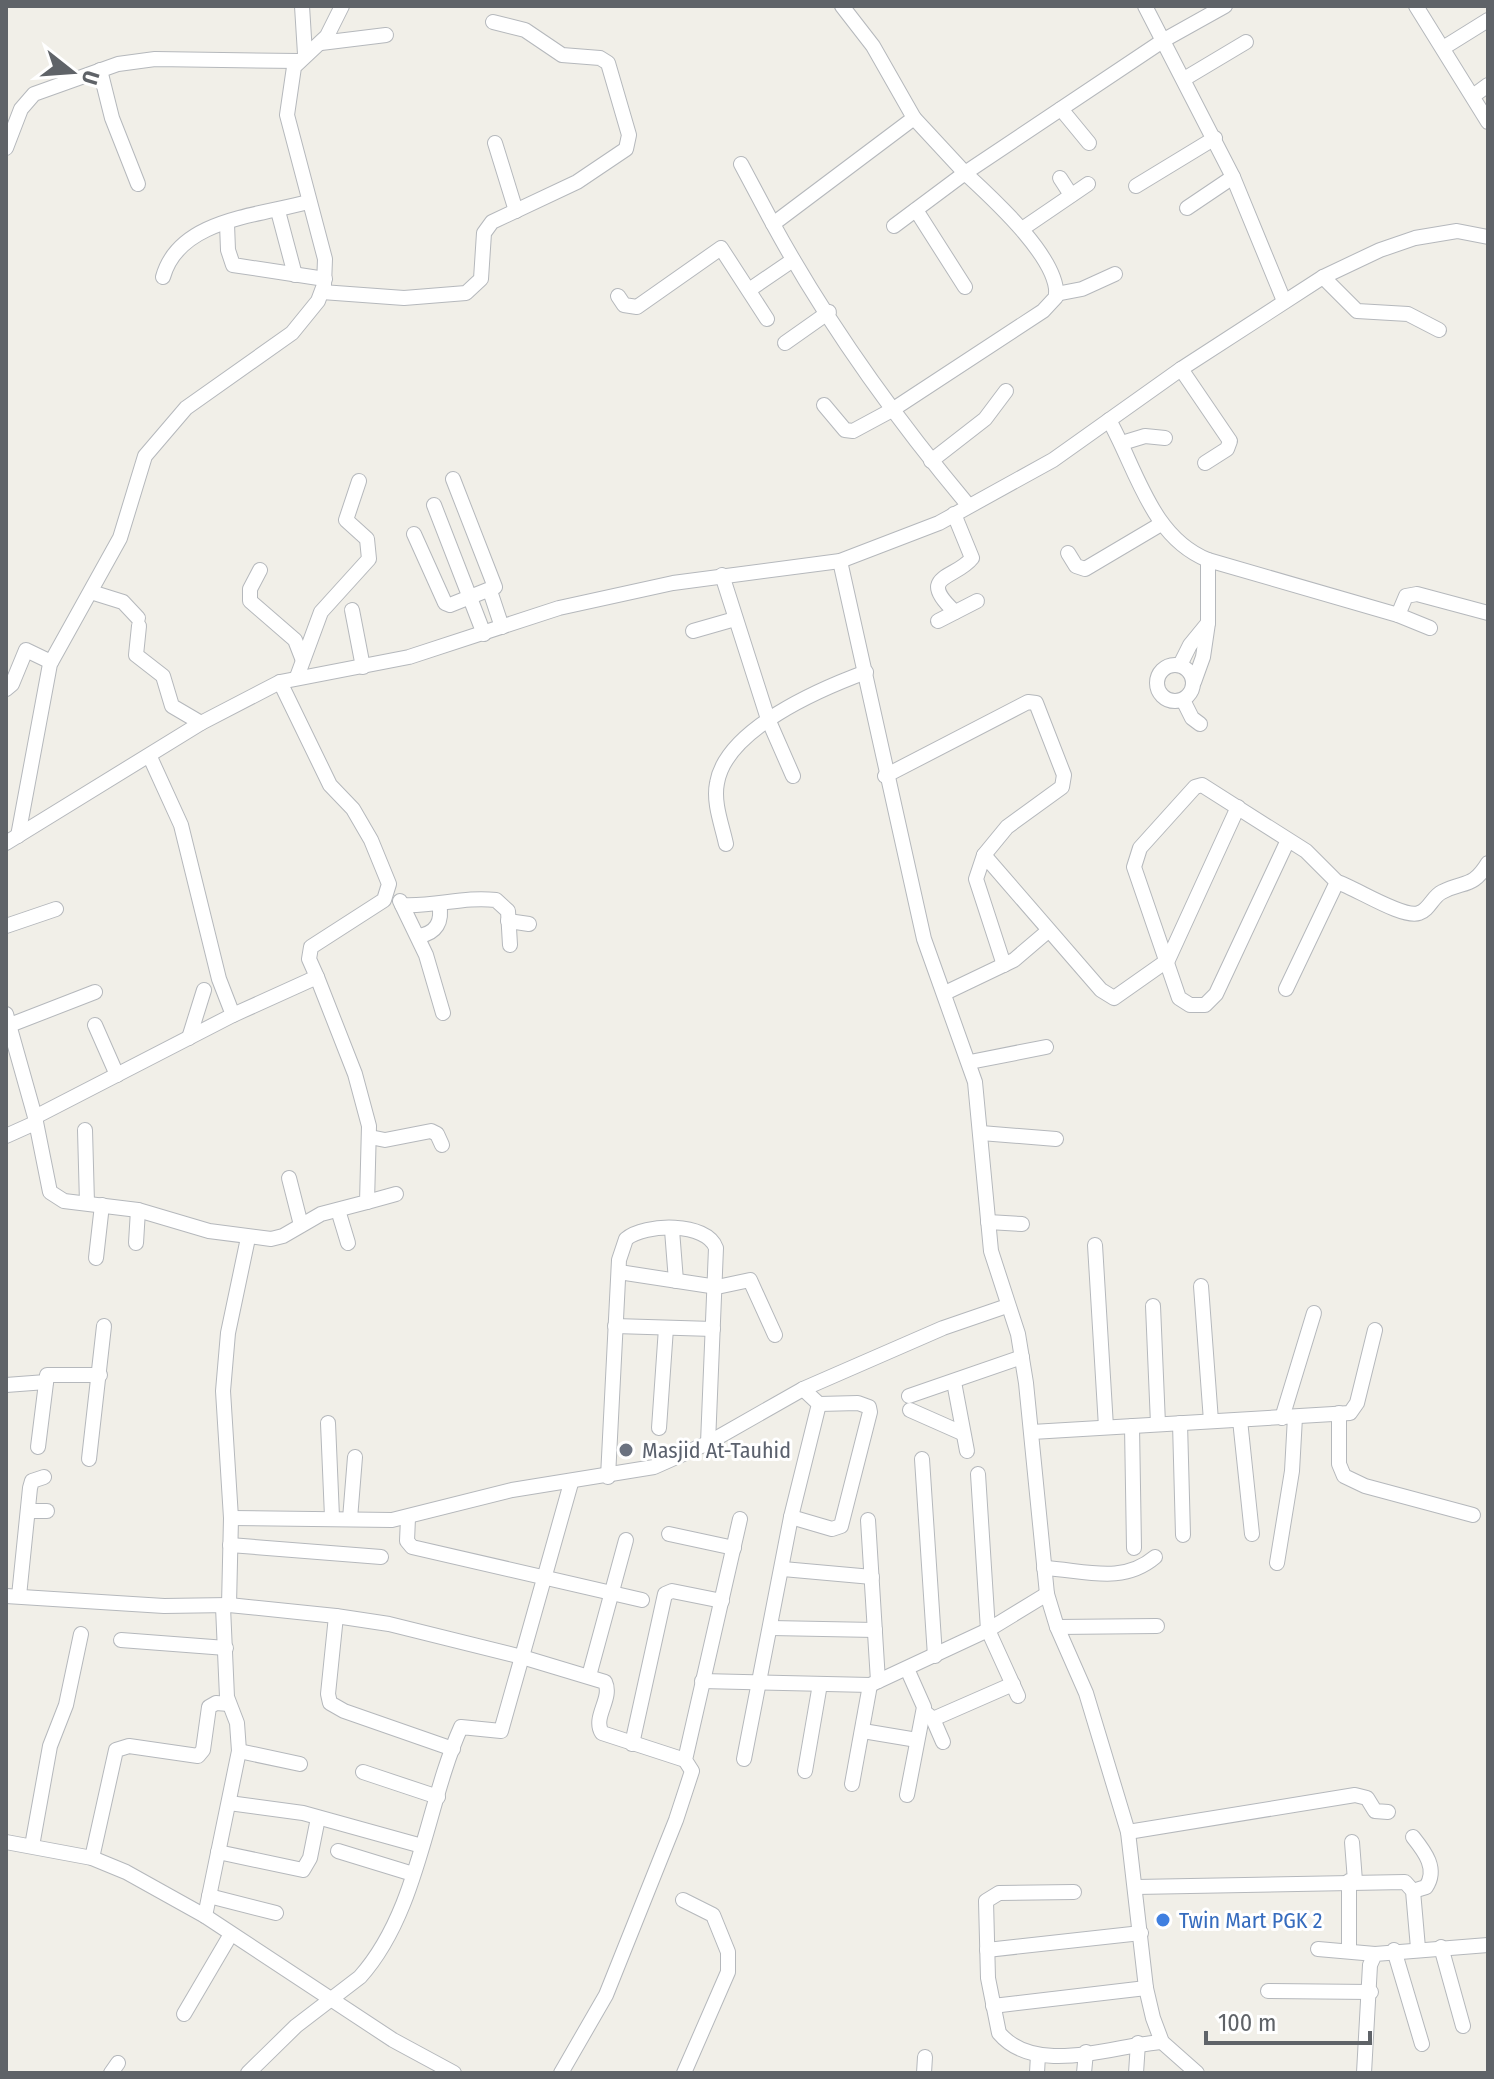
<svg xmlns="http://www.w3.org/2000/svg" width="1494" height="2079" viewBox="0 0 1494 2079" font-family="'Fira Sans Condensed',sans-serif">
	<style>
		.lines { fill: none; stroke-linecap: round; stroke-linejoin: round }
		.minor-casing { stroke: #b5b8bc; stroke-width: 16 }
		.minor { stroke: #fff; stroke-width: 14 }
		.worship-dot { fill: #6b7280; stroke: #fff; stroke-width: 3 }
		.shop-dot { fill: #3f7fe0; stroke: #fff; stroke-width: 3 }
		.labels { text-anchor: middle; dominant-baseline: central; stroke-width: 6; stroke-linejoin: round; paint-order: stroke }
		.worship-label { font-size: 22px; fill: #5b616d; stroke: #fff; text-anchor: start }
		.shop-label { font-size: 22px; fill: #366cbe; stroke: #fff; text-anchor: start }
	</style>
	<rect width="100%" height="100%" fill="#f1efe8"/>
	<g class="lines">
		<defs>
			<g id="minor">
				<polyline points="302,6 305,54"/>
				<path d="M842,6L873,46L914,118L773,224C826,321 897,420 968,505"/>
				<polyline points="1145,6 1233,177 1284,301"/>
				<polyline points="1416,6 1488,122"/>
				<polyline points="321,43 386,35"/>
				<polyline points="1443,48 1488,20"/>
				<polyline points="100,70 112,118 138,184"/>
				<polyline points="1184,79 1246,42"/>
				<polyline points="1473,96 1488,85"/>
				<polyline points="1061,109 1089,143"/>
				<polyline points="914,118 965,173 1164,40 1225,6"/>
				<polyline points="495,143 516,211"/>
				<polyline points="6,148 21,109 34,94 118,64 155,59 298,61"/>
				<polyline points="741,164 773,224"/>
				<polyline points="1060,178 1071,195"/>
				<polyline points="1136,186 1215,138"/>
				<polyline points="1187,208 1233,177"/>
				<polyline points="916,210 965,287"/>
				<polyline points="278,211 295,275"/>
				<polyline points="227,224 228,250 233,265 325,279"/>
				<polyline points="1022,229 1088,184"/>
				<path d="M163,277C179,219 258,216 308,202"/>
				<polyline points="1323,277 1357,311 1408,314 1439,330"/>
				<polyline points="749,290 793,260"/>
				<polyline points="322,292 404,298 466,293 481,279 484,233 492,222 577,182 626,149 629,135 608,63 600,58 562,55 525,30 493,22"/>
				<polyline points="1056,294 1082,289 1115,274"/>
				<polyline points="618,296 624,305 637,307 721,248 767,319"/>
				<polyline points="785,343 829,312"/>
				<polyline points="1181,369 1230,441 1227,449 1205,463"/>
				<path d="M824,405L845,430L853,431L892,410L1043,311L1056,297C1061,260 991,197 965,173L894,226"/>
				<path d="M1109,420C1137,470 1151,537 1208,560L1398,615L1430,628"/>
				<polyline points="1122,443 1145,436 1165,438"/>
				<polyline points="931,461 985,419 1006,391"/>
				<polyline points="434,505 484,634"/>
				<path d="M954,514L972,558C956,579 915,575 955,612"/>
				<polyline points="414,534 445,603 450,605 495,587 453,479"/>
				<polyline points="1068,553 1076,566 1085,569 1161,524"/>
				<polyline points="840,561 924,939 975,1082 991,1251 1018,1334 1026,1383 1047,1594 1057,1627 1086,1693 1128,1832 1146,1988 1153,2018 1162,2042 1197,2073"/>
				<polyline points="260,570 250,589 250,601 295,640 302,658"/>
				<polyline points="722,575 768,719 793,776"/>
				<polyline points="490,591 502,627"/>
				<polyline points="91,592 123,602 138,618"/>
				<polyline points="352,610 363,667"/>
				<polyline points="1398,615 1406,596 1417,594 1488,613"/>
				<polyline points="938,621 977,601"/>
				<polyline points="139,626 136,655 163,676 172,706 201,723"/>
				<polyline points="693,631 735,619"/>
				<circle cx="1175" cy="683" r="18"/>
				<polyline points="1180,665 1190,645 1208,623 1208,560"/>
				<polyline points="297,677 321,612 369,559 367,539 346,520 359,481"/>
				<polyline points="1194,682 1203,657 1208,623"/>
				<polyline points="6,689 12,684 26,650 51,662"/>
				<polyline points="1183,700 1192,718 1200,724"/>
				<polyline points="150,757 181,825 219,979 233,1015"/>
				<polyline points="885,776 1028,702 1036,703 1064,775 1062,787 1007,827 984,855"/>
				<polyline points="18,836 50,664 120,538 145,456 186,408 292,333 318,301 324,285 325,259 287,115 294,67 327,36 342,6"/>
				<polyline points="6,843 201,723 280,682 409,657 559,608 673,583 840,561 939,523 1053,460 1181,369 1323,277 1380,250 1415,238 1457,231 1488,237"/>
				<path d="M726,844C722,825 713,803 717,783C726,729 820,689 866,672"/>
				<path d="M1337,882C1356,888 1403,919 1419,913C1429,910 1433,896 1442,892C1465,880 1472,889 1488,863"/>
				<polyline points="400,901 426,955 443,1013"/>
				<path d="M402,905C435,907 464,896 496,900L508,911L510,945"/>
				<polyline points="508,921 529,924"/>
				<polyline points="6,926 56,909"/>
				<path d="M419,936C436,933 443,922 439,904"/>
				<polyline points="1004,965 976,879 984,855 1101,990 1114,998 1168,960 1238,807"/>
				<polyline points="1286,989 1337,882 1306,851 1202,785 1195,787 1140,848 1134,867 1179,998 1190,1005 1205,1005 1216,994 1288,840"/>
				<polyline points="945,993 1014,960 1048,931"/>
				<polyline points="6,1014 35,1117 50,1192 64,1201 138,1210 209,1231 271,1239 283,1236 321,1214 367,1202 369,1126 355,1074 317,977"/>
				<polyline points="10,1025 95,992"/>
				<polyline points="95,1025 117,1075"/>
				<polyline points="189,1038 204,990"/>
				<polyline points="970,1062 1046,1047"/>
				<polyline points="35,1117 233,1015 317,977 309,959 311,947 384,900 389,884 371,840 353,809 330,785 280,682"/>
				<polyline points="85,1130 87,1203"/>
				<polyline points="981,1133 1056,1139"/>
				<polyline points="6,1136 35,1123"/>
				<polyline points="370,1137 385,1140 431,1131 437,1134 442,1145"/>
				<polyline points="289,1178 301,1225"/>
				<polyline points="367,1202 396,1194"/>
				<polyline points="338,1210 348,1243"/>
				<polyline points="988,1222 1022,1224"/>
				<polyline points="672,1230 676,1281"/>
				<polyline points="136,1243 138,1210"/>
				<polyline points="1095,1245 1106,1427"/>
				<polyline points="96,1258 102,1205"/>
				<polyline points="619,1272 717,1287 750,1280 775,1335"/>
				<polyline points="1201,1286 1211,1421"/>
				<polyline points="1153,1306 1158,1424"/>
				<polyline points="615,1326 713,1329"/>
				<polyline points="954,1382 967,1451"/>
				<polyline points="6,1385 46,1382"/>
				<polyline points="909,1396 1022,1357"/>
				<polyline points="910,1410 962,1433"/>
				<polyline points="1339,1413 1339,1464 1344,1476 1365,1486 1473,1515"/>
				<polyline points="1282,1418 1314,1313"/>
				<polyline points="1240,1420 1252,1534"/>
				<polyline points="328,1423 332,1517"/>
				<polyline points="1180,1423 1183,1535"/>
				<polyline points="1132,1426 1134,1548"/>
				<polyline points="659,1428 666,1328"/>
				<polyline points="1032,1432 1350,1413 1357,1403 1375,1330"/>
				<polyline points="38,1447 47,1375 100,1375"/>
				<polyline points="89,1459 104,1326"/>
				<polyline points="922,1459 935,1656"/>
				<polyline points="978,1474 988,1630 1018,1696"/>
				<path d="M608,1477L619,1260L626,1239C645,1223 707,1222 716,1248L708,1443"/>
				<polyline points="28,1511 47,1511"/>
				<polyline points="791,1517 832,1529 841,1526 870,1412 869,1407 858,1403 819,1404"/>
				<polyline points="231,1518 392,1520 512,1490 654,1467 708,1443 803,1389 943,1328 1007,1306"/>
				<polyline points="408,1518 407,1541 412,1547 642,1600"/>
				<polyline points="350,1519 355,1457"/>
				<polyline points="868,1520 878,1681"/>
				<polyline points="669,1534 734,1548"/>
				<polyline points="230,1545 381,1557"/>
				<polyline points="1277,1563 1292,1471 1295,1417"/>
				<path d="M1044,1568C1084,1570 1122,1585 1155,1557"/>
				<polyline points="783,1569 872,1577"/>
				<path d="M6,1596L164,1606L229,1605L336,1616L389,1624L522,1657L605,1682C613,1699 592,1717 602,1733L685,1760"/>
				<polyline points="19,1596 30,1488 32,1481 44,1477"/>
				<polyline points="229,1605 231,1518 223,1391 228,1333 248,1238"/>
				<polyline points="336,1616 328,1694 330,1703 344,1711 453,1749"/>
				<polyline points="1057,1627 1157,1626"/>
				<polyline points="771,1628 875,1630"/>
				<polyline points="121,1640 226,1648"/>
				<polyline points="589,1676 626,1540"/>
				<polyline points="702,1681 870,1685 988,1630 1047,1594"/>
				<polyline points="927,1714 933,1719 943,1742"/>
				<polyline points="933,1719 1013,1684"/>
				<polyline points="863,1731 917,1740"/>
				<polyline points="632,1744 665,1594 672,1591 722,1601"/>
				<polyline points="239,1751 300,1764"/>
				<polyline points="744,1759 791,1517 819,1404 803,1389"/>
				<polyline points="805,1771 820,1684"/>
				<polyline points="363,1772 438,1797"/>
				<polyline points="852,1784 870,1685"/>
				<polyline points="907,1795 924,1707 908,1671"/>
				<polyline points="229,1803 303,1813 422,1846"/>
				<polyline points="1128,1832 1355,1795 1367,1798 1375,1811 1388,1812"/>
				<path d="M1413,1837C1425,1852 1438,1869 1426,1887L1413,1891"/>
				<polyline points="6,1842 92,1858 126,1872 205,1916 393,2040 454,2073"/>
				<polyline points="1352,1842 1355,1881"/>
				<polyline points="32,1846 50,1746 66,1705 81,1634"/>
				<polyline points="338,1851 413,1874"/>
				<polyline points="218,1852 303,1870 310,1858 318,1818"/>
				<polyline points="92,1858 116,1750 129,1746 198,1756 203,1750 209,1707 216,1703 229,1704"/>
				<polyline points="1136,1887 1405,1882 1413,1891 1418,1948"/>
				<path d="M1074,1892L999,1893L986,1901L988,1978L999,2033C1036,2077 1114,2045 1162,2042"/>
				<polyline points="209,1896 276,1913"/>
				<polyline points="683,1900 713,1915 728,1952 728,1972 684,2073"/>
				<polyline points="205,1916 239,1751 237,1723 227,1697 223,1607"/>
				<polyline points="1441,1947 1463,2026"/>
				<polyline points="1318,1949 1375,1954"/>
				<polyline points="987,1950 1141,1933"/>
				<polyline points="1394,1950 1422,2044"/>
				<polyline points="1349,1951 1349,1881"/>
				<polyline points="1268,1991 1371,1992"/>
				<polyline points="993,2006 1146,1988"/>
				<polyline points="184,2014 231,1934"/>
				<polyline points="111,2073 118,2063"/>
				<path d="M248,2073L296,2026L360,1977C419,1911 426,1805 461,1727L501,1731L571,1483"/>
				<polyline points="561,2073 606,1995 676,1820 692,1771 685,1760 740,1519"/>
				<polyline points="924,2073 925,2057"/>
				<polyline points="1037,2073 1038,2055"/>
				<polyline points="1084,2073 1086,2052"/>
				<polyline points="1136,2073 1138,2043"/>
				<polyline points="1364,2073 1370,1965 1375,1954 1488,1945"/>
			</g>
		</defs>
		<use href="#minor" class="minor-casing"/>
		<use href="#minor" class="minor"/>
	</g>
	<circle class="worship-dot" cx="626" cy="1450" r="8"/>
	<circle class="shop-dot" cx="1163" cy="1920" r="8"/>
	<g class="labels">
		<g class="worship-label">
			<text x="642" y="1450">Masjid At-Tauhid</text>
		</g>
		<g class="shop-label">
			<text x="1179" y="1920">Twin Mart PGK 2</text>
		</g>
	</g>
	<rect width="1494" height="2079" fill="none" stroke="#5f6368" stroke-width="16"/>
	<g transform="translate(72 72) rotate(107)" stroke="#ffffff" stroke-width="6" paint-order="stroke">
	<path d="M0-6L14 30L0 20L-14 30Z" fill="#5f6368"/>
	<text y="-12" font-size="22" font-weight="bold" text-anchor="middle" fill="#5f6368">U</text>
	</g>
	<path d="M1206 2031v12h164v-12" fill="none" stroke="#5f6368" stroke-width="4"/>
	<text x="1218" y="2031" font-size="24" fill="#5f6368" stroke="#ffffff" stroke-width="6" paint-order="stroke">100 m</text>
</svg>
